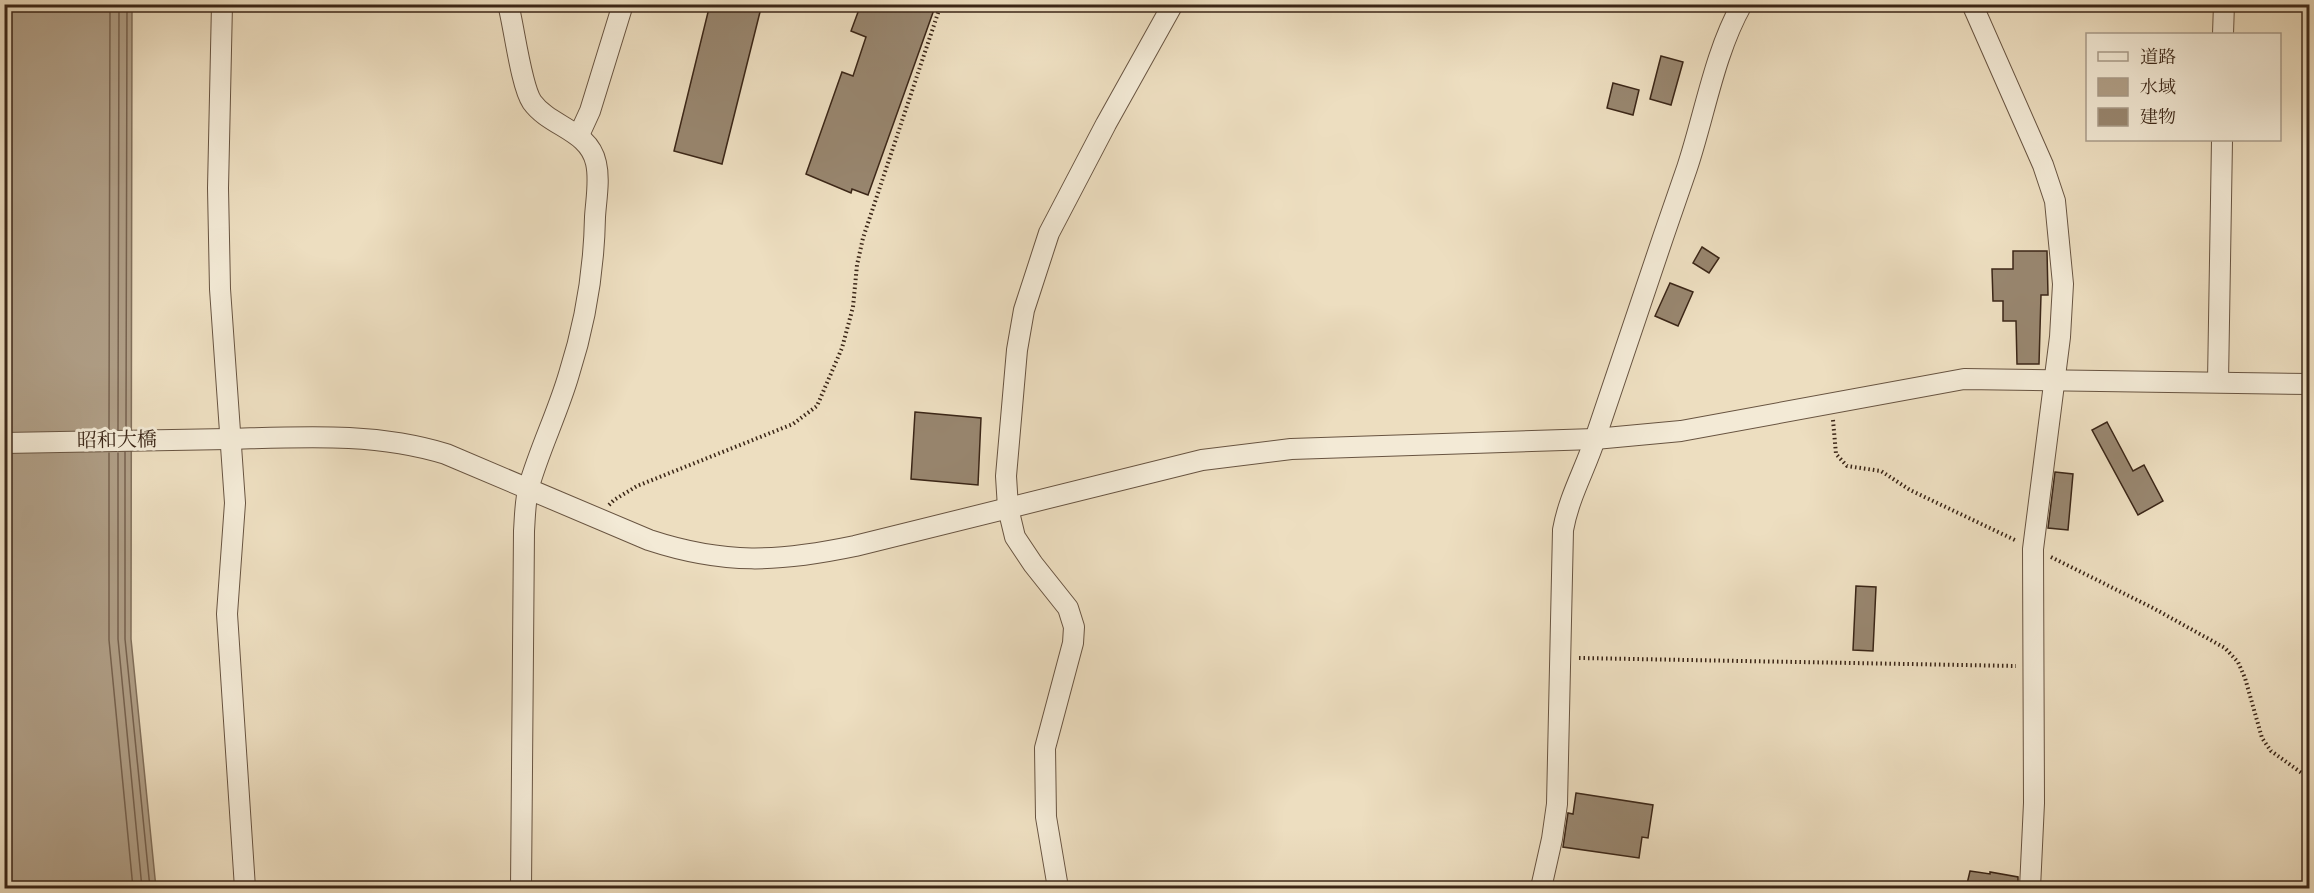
<svg xmlns="http://www.w3.org/2000/svg" width="2314" height="893" viewBox="0 0 2314 893" font-family="'Libre Bodoni','Noto Serif JP',serif">
	<style>
		.water { fill: #b09f87; stroke: #816f5a; stroke-width: 1.5 }
		.lines { fill: none; stroke-linecap: round; stroke-linejoin: round }
		.shore { stroke: #76624f; stroke-width: 1.5 }
		.building { fill: #98866f; stroke: #3b2617; stroke-width: 1.5 }
		.minor-casing { stroke: #685441; stroke-width: 22 }
		.path { stroke: #3b2617; stroke-width: 4; stroke-dasharray: 1.5 3; stroke-linecap: butt }
		.minor { stroke: #f3ead6; stroke-width: 20 }
		.labels { text-anchor: middle; dominant-baseline: central; stroke-width: 6; stroke-linejoin: round; paint-order: stroke }
		.street-label { font-size: 20px; fill: #3b2617; stroke: #f3ead6 }
	</style>
	<rect width="100%" height="100%" fill="#eddec0"/>
	<filter id="stains"><feTurbulence type="fractalNoise" baseFrequency=".00333" numOctaves="4"/><feColorMatrix values="0 0 0 0 .2 0 0 0 0 .09 0 0 0 0 .02 0 0 0 .5 -.17"/></filter>
	<radialGradient id="worn" r=".72"><stop offset=".6" stop-color="#630" stop-opacity="0"/><stop offset="1" stop-color="#630" stop-opacity=".3"/></radialGradient>
	<polygon class="water" points="5,5 132,5 131,639 156,888 5,888"/>
	<g class="lines">
		<g class="shore">
			<polyline points="109,430 110,4"/>
			<polyline points="118,430 119,4"/>
			<polyline points="126,430 127,4"/>
			<polyline points="125,452 125,639 150,888"/>
			<polyline points="109,453 109,640 133,888"/>
			<polyline points="118,453 118,639 142,888"/>
		</g>
	</g>
	<g class="building">
		<polygon points="710,4 762,4 722,164 674,151"/>
		<polygon points="861,4 936,4 868,195 852,189 851,193 806,174 842,72 853,76 866,37 851,31"/>
		<polygon points="1661,56 1683,62 1671,105 1650,99"/>
		<polygon points="1613,83 1639,90 1633,115 1607,108"/>
		<polygon points="1702,247 1719,258 1709,273 1693,263"/>
		<polygon points="2013,251 2047,251 2048,295 2041,295 2039,364 2017,364 2016,321 2003,321 2003,301 1993,301 1992,269 2013,269"/>
		<polygon points="1670,283 1693,292 1678,326 1655,316"/>
		<polygon points="915,412 981,418 978,485 911,479"/>
		<polygon points="2107,422 2133,471 2144,465 2163,501 2138,515 2092,430"/>
		<polygon points="2055,472 2073,474 2068,530 2048,528"/>
		<polygon points="1856,586 1876,587 1873,651 1853,650"/>
		<polygon points="1576,793 1653,805 1648,838 1642,837 1639,858 1563,847 1568,813 1573,814"/>
		<polygon points="1970,871 1990,874 1990,872 2018,877 2018,888 1966,888"/>
	</g>
	<g class="lines">
		<defs>
			<g id="minor">
				<polyline points="222,4 218,188 220,289 235,503 227,614 245,888"/>
				<path d="M508,4C514,26 521,86 532,102C550,127 589,130 596,163C600,180 596,200 595,217C594,270 585,324 569,374C558,412 540,448 529,486C525,500 525,517 524,531L521,888"/>
				<polyline points="1972,4 2043,165 2055,201 2063,284 2060,337 2033,549 2034,803 2030,888"/>
				<polyline points="2223,34 2224,4"/>
				<polyline points="579,135 590,111 623,4"/>
				<polyline points="2218,382 2222,140"/>
				<path d="M4,443C79,442 154,441 228,439C302,437 375,432 446,454L649,540C725,565 778,562 855,546L1202,460L1291,449L1595,439L1681,431L1964,379L2310,384"/>
				<polyline points="1058,888 1046,817 1045,748 1073,643 1074,627 1068,608 1033,564 1015,537 1008,508 1006,476 1017,350 1024,310 1049,233 1106,124 1173,4"/>
				<path d="M1541,888L1552,839L1557,804L1563,530C1569,496 1586,468 1596,436C1626,346 1656,257 1687,168C1705,114 1714,54 1742,4"/>
			</g>
		</defs>
		<use href="#minor" class="minor-casing"/>
		<g class="path">
			<polyline points="1833,420 1836,454 1847,466 1881,471 1910,490 2017,541"/>
			<polyline points="609,505 614,500 637,486 793,424 817,406 842,348 853,307 857,265 863,238 941,4"/>
			<polyline points="2051,557 2153,608 2225,648 2238,662 2245,678 2262,738 2271,751 2310,779"/>
			<polyline points="1579,658 2016,666"/>
		</g>
		<use href="#minor" class="minor"/>
	</g>
	<g class="labels">
		<g class="street-label">
			<text transform="translate(117 441) rotate(-1)">昭和大橋</text>
		</g>
	</g>
	<rect width="2314" height="893" fill="none" stroke="#eddec0" stroke-width="24"/>
	<rect x="6" y="6" width="2302" height="881" fill="none" stroke="#3b2617" stroke-width="3"/>
	<rect x="12" y="12" width="2290" height="869" fill="none" stroke="#3b2617" stroke-width="1.5"/>
	<rect x="2086" y="33" width="195" height="108" fill="#f3ead6" stroke="#a99c8a" stroke-width="1.5"/>
	<rect x="2098" y="52" width="30" height="9" fill="#f3ead6" stroke="#a99c8a" stroke-width="1.5"/>
	<text x="2140" y="63" font-size="18" fill="#3b2617">道路</text>
	<rect x="2098" y="78" width="30" height="18" fill="#b09f87" stroke="#a99c8a" stroke-width="1.5"/>
	<text x="2140" y="93" font-size="18" fill="#3b2617">水域</text>
	<rect x="2098" y="108" width="30" height="18" fill="#98866f" stroke="#a99c8a" stroke-width="1.5"/>
	<text x="2140" y="123" font-size="18" fill="#3b2617">建物</text>
	<rect width="100%" height="100%" filter="url(#stains)"/>
	<rect width="100%" height="100%" fill="url(#worn)"/>
</svg>
